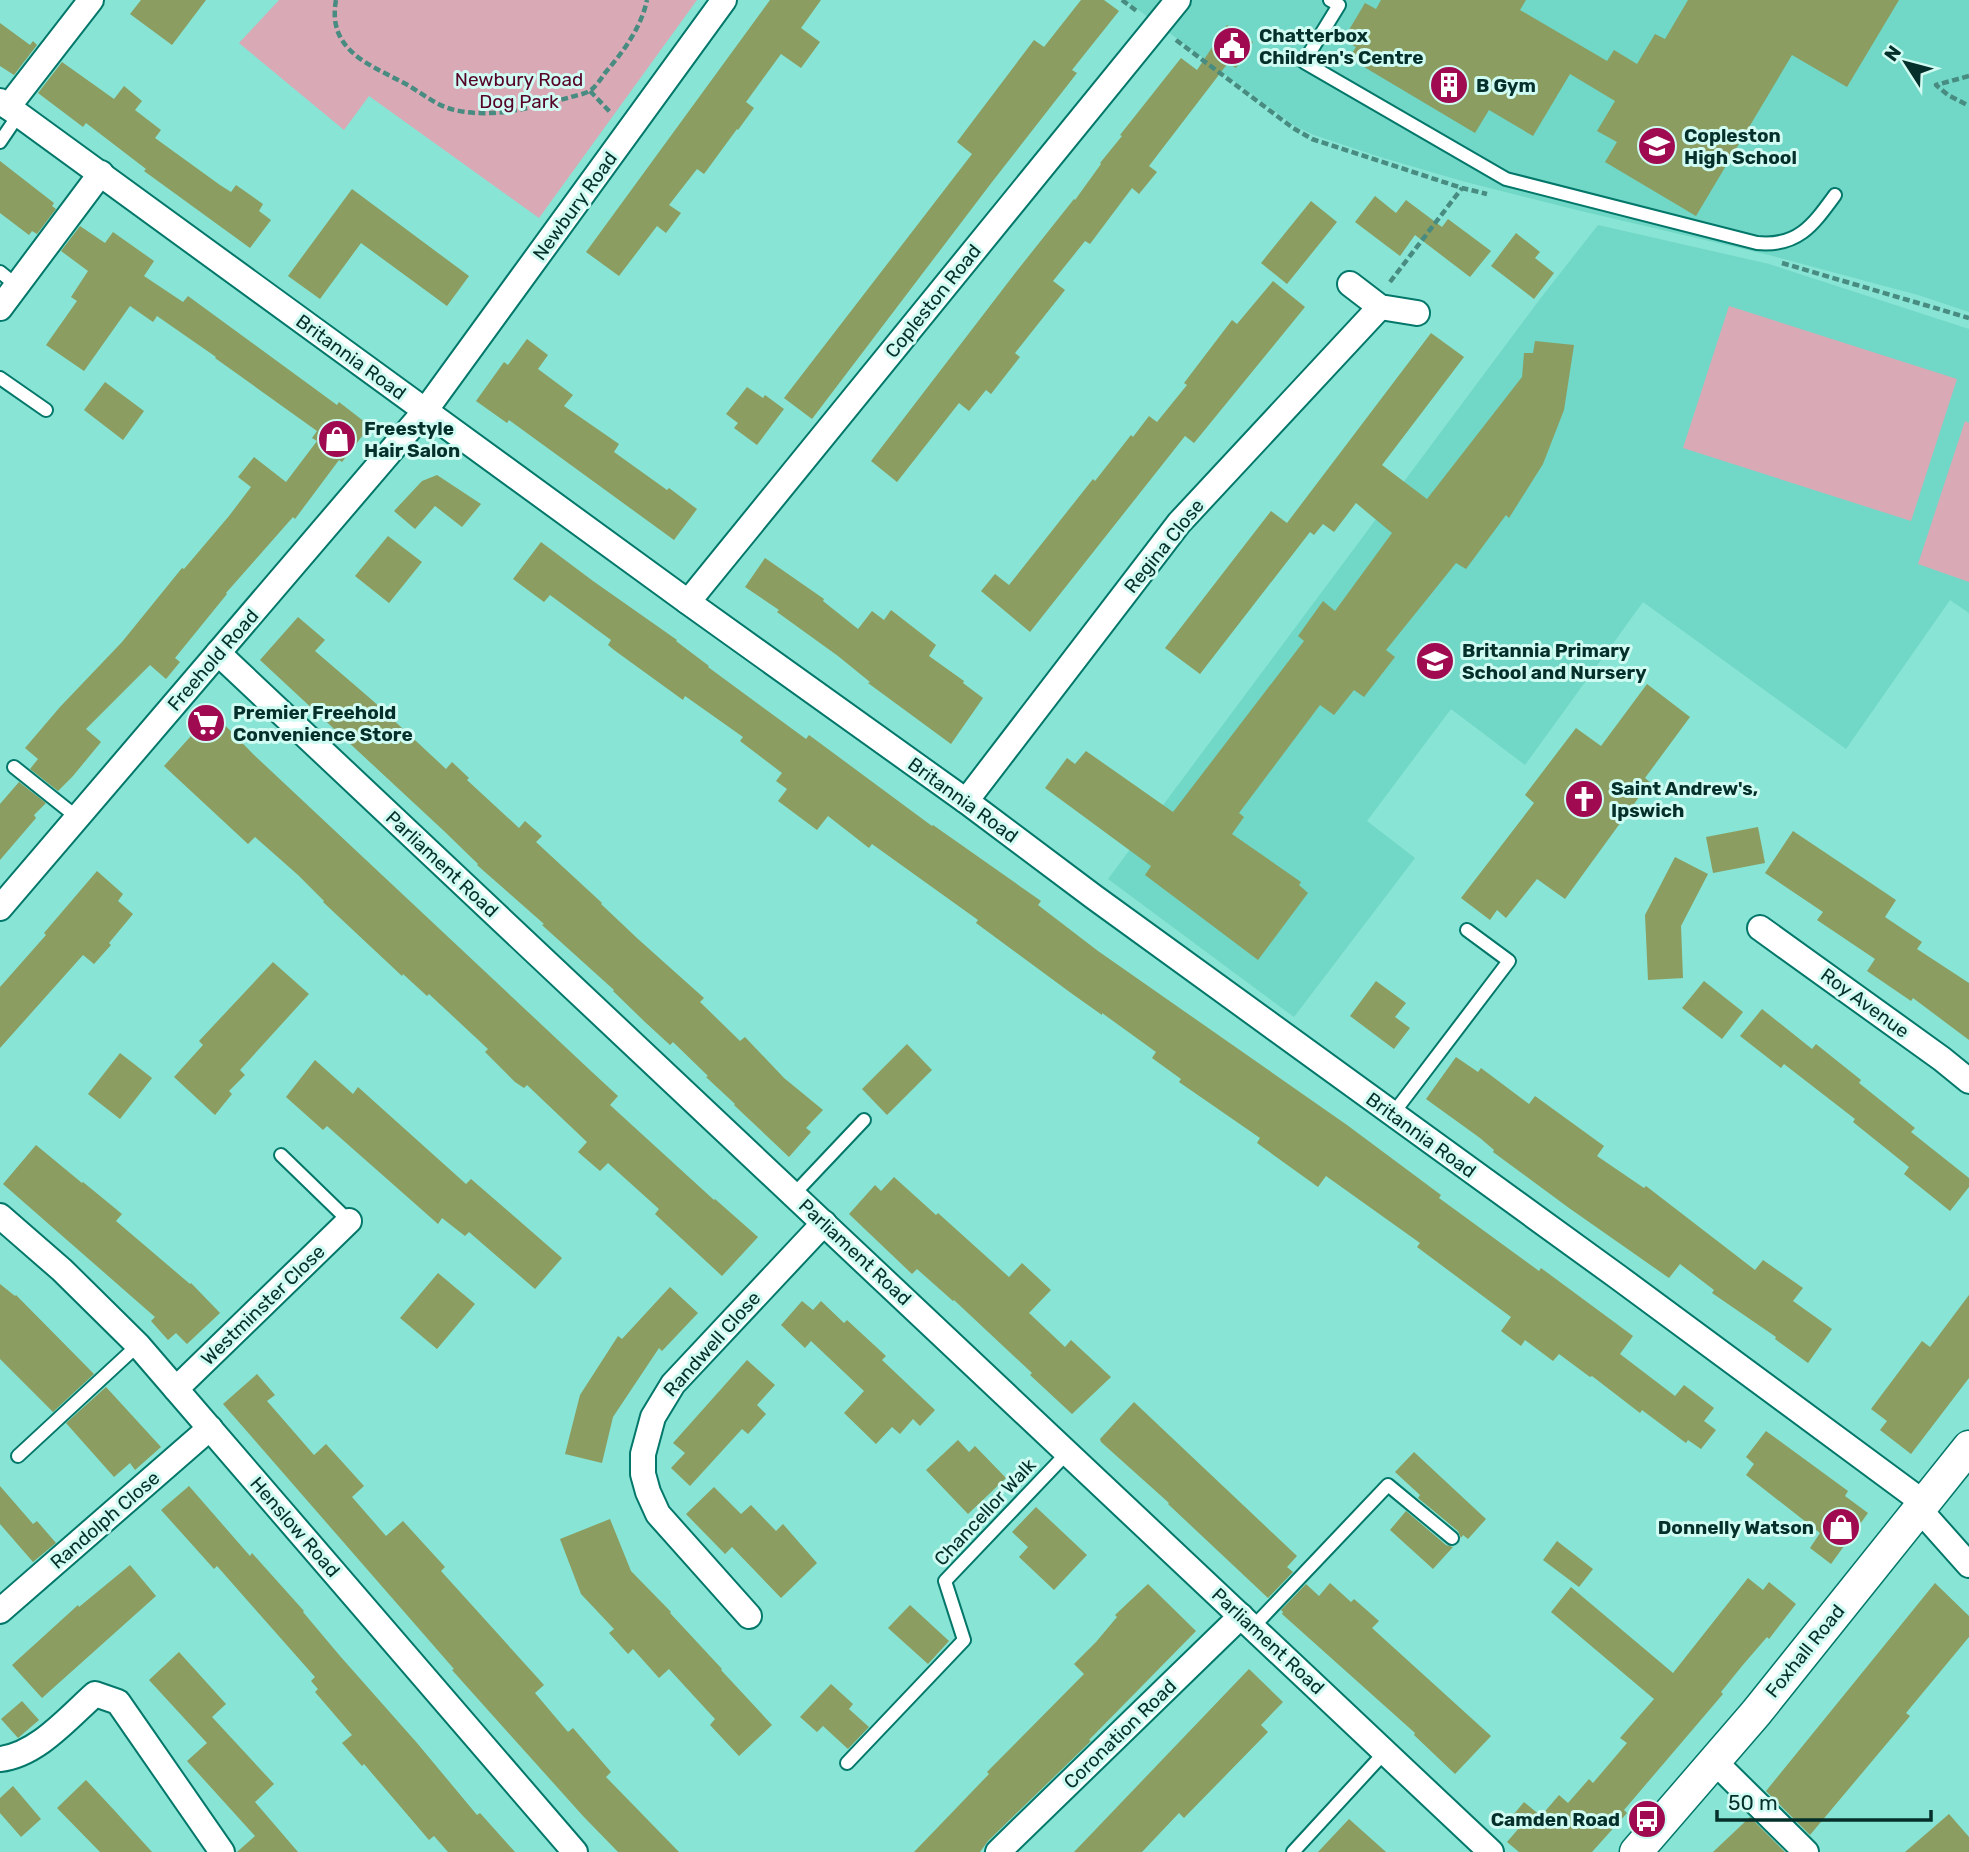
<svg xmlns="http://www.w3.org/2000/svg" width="1969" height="1852" viewBox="0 0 1969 1852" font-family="Rubik,sans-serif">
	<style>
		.built { fill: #71d7c6 }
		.green { fill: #d9aab6 }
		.building { fill: #8b9d60 }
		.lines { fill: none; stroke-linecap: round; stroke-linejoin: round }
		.service-casing { stroke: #03776a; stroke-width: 16 }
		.minor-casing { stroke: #03776a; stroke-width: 28 }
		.tertiary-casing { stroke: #03776a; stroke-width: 35 }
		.path { stroke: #488b80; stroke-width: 4.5; stroke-dasharray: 7 3.5; stroke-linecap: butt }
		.service { stroke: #fff; stroke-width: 12 }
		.minor { stroke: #fff; stroke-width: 24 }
		.tertiary { stroke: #fff; stroke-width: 32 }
		.labels { text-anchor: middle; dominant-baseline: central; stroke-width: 6; stroke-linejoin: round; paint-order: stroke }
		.poi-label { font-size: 19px; font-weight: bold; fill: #052f2a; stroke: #d0fbf2; text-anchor: start }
		.park-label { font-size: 19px; fill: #560328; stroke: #d0fbf2 }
		.street-label { font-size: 19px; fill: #052f2a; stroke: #d0fbf2 }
	</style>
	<rect width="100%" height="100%" fill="#88e4d4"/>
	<g class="built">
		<polygon points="1125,0 1969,0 1969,312 1918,295 1769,255 1581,211 1462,181 1377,156 1314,135 1295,126"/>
		<polygon points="1598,225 1769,264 1969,329 1969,613 1950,600 1846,749 1643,602 1525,765 1451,709 1367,821 1415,858 1294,1017 1108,879 1540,299"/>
	</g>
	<g class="green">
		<polygon points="279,0 697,0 539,218 369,96 344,130 239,43"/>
		<polygon points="1729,306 1957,379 1911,521 1683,448"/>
		<polygon points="1965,421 1969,423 1969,582 1918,564"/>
	</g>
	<g class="building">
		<polygon points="141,0 206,0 172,45 130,14"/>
		<polygon points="770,0 821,0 801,28 820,42 801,68 781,54 746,102 754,108 738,130 737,129 704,174 697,169 669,205 681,213 666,233 657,226 619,276 586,252"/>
		<polygon points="1081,0 1104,0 1119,11 1072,70 1077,73 992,182 812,419 784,398 972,154 957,142 1034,40 1044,47"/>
		<polygon points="1381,0 1526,0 1520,10 1607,61 1614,50 1637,64 1655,34 1665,39 1688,0 1899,0 1847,87 1792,55 1696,216 1605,162 1617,142 1597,131 1615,101 1570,74 1533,136 1489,110 1475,133 1349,58 1356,47 1343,40 1365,3 1376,9"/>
		<polygon points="0,23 30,45 33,41 37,45 14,75 0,66"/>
		<polygon points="1227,25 1253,42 1236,68 1228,63 1149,166 1157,172 1139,194 1132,188 1090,244 1085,241 1053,281 1065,290 1015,353 1020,357 991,394 986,390 969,411 959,403 897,482 871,461 1016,272 1074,199 1075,200 1101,164 1100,163 1122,136 1120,135 1181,58 1197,70"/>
		<polygon points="62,62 114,99 124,86 142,101 135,110 161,130 155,138 220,185 231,192 236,185 263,204 259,211 271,220 250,248 144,171 146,169 86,123 83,127 38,93"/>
		<polygon points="0,161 54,203 52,206 56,209 37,234 32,231 29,235 0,213"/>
		<polygon points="352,189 469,276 447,306 361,243 320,299 288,276"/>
		<polygon points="1375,196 1396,213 1406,200 1442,227 1448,219 1491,251 1470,277 1415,235 1400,256 1355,222"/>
		<polygon points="1311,201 1337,222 1287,284 1261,263"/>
		<polygon points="80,226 105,243 113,232 154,261 144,276 183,302 188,296 337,405 339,402 370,426 342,462 339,460 295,519 293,517 226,593 227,594 175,658 180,662 166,679 150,665 86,729 101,742 73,776 58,791 30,769 38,759 25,748 60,707 122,642 182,568 184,569 229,516 251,487 238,477 254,457 286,482 317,441 312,438 317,431 215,358 216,357 157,316 153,322 130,306 84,371 46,345 77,301 71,297 88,271 61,251"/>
		<polygon points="1516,233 1540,252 1535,258 1554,273 1534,299 1491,266"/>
		<polygon points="1273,281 1305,307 1194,443 1185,436 1030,632 981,591 995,574 1009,585 1093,479 1095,481 1131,435 1133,437 1149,416 1157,422 1187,385 1184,383 1232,320 1237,324"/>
		<polygon points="1431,333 1464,357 1382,465 1427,499 1522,377 1524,353 1533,353 1535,341 1574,345 1564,410 1543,464 1509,518 1506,515 1466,569 1456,563 1386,650 1395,657 1364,697 1354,690 1334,715 1320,705 1239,813 1244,817 1232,834 1301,882 1299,885 1308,893 1258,960 1145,875 1151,866 1045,788 1067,758 1075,764 1086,751 1173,812 1304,641 1298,636 1323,601 1335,611 1392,533 1356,503 1334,532 1323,524 1314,535 1310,532 1200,674 1165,648 1271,511 1287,523"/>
		<polygon points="527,339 548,355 538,369 573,395 564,406 619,444 614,452 667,490 669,488 697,509 674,540 509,420 507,423 476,401 504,362 508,365"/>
		<polygon points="105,382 144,411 123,440 84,410"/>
		<polygon points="747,387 763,398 765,395 784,409 757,445 734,428 738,423 726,414"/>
		<polygon points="437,475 481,504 462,527 435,506 415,529 394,511 422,481"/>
		<polygon points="388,536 422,562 389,603 355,576"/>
		<polygon points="541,542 593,581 677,640 676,641 709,666 708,667 806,739 809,735 932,826 933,825 1041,901 1038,905 1098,951 1347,1125 1441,1195 1439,1198 1539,1271 1541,1268 1633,1336 1620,1354 1675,1396 1684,1385 1714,1408 1704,1421 1716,1430 1701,1449 1688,1440 1686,1443 1642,1410 1640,1413 1592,1376 1590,1377 1559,1354 1553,1361 1525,1340 1521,1346 1501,1331 1511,1317 1417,1247 1420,1243 1326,1176 1318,1187 1257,1143 1260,1138 1179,1082 1181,1079 1152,1058 1156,1052 1102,1013 1102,1015 1071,993 976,923 978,920 872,844 869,848 828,816 817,830 778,801 787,789 776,781 782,773 740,741 743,737 685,696 683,700 614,650 608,645 611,640 550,595 544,602 513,579"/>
		<polygon points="765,558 824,599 823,601 858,629 872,611 884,620 891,610 936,645 929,656 964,681 963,683 983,698 951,744 868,683 870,682 838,656 777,612 779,610 745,587"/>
		<polygon points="298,617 325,640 315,651 372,700 446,769 452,762 469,778 467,780 519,828 525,821 542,836 536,842 602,903 601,904 638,939 704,998 700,1002 740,1041 745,1037 784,1078 823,1110 806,1128 811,1132 789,1157 734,1105 735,1104 706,1077 708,1076 673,1042 670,1045 645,1022 613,991 614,990 542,925 544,924 477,865 478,864 444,831 260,660"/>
		<polygon points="1647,684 1690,717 1645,778 1650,782 1565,899 1537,879 1506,918 1497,910 1490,920 1461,898 1534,803 1525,795 1576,728 1601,746"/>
		<polygon points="208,717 218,718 253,754 592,1072 618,1096 610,1105 714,1200 715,1199 758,1237 722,1276 655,1214 659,1209 608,1163 600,1171 578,1152 587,1142 527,1085 524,1088 515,1082 485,1052 488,1049 429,994 427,996 403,974 402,976 323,902 324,901 298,875 255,837 248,844 164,766"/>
		<polygon points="19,782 46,803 34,815 36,818 0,860 0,804"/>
		<polygon points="1758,827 1765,863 1713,873 1706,837"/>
		<polygon points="1793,831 1896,900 1885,917 1922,942 1917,949 1969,983 1969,1040 1913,998 1911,1001 1867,971 1875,959 1817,920 1823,912 1765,873"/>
		<polygon points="1675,857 1708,874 1681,926 1683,978 1648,980 1645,915"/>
		<polygon points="97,871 123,894 118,901 133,914 109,943 111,945 94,964 83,955 0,1048 0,987 46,935 44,933"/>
		<polygon points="273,962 309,994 240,1070 245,1075 229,1091 232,1094 215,1115 174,1077 203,1045 199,1041"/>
		<polygon points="1376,981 1406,1003 1395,1017 1410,1028 1394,1049 1350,1016"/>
		<polygon points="1704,981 1743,1012 1722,1039 1682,1008"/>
		<polygon points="1762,1009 1812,1049 1816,1044 1861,1080 1859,1083 1915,1128 1911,1132 1969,1178 1969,1187 1950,1211 1904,1174 1909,1167 1853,1122 1855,1119 1784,1064 1781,1068 1740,1036"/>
		<polygon points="907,1044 932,1070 887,1115 862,1089"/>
		<polygon points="120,1053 152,1078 120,1119 88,1094"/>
		<polygon points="1456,1057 1478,1072 1481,1068 1529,1104 1535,1096 1604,1146 1597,1156 1644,1188 1646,1186 1755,1270 1763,1260 1803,1288 1793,1301 1832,1329 1808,1363 1775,1339 1776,1337 1712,1293 1714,1290 1680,1264 1669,1278 1569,1208 1493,1152 1494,1150 1480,1138 1426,1099"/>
		<polygon points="315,1060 353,1094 358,1087 466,1184 471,1179 562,1258 535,1289 469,1232 465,1236 442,1218 438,1224 327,1126 323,1130 286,1097"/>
		<polygon points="36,1145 82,1183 83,1182 122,1214 116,1221 190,1284 191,1283 220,1313 187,1344 176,1333 168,1340 151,1321 155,1317 3,1184"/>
		<polygon points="894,1177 936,1215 938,1213 1009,1277 1022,1263 1051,1290 1029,1313 1065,1347 1071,1340 1111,1377 1072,1414 1030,1375 1032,1373 954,1300 953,1301 917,1269 912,1274 849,1214 875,1185 881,1191"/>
		<polygon points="438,1273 475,1304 437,1349 400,1318"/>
		<polygon points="0,1284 15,1296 16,1295 94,1374 53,1412 0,1359"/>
		<polygon points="670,1287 698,1313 662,1351 659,1348 613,1417 602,1463 565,1454 580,1395 618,1336 622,1339"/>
		<polygon points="1969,1295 1969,1378 1911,1454 1880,1430 1887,1421 1871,1409 1922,1341 1930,1347"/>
		<polygon points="802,1301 813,1310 821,1301 844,1323 847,1320 886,1356 882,1360 935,1410 920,1426 913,1419 900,1434 892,1427 876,1444 844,1413 864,1391 811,1341 805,1348 781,1325"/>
		<polygon points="747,1360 775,1385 757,1405 766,1414 748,1434 742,1429 690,1486 671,1468 685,1453 673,1443"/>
		<polygon points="257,1374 275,1395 267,1401 314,1455 326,1444 364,1486 352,1497 386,1536 403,1521 445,1567 441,1571 544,1685 535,1693 568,1732 573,1728 611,1772 606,1777 679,1852 618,1852 583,1816 452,1670 454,1669 223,1404"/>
		<polygon points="106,1387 161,1447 135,1470 130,1463 114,1477 66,1423"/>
		<polygon points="1134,1402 1297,1556 1287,1567 1293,1572 1268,1598 1168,1504 1169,1503 1101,1442 1100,1439"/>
		<polygon points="1766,1431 1848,1491 1845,1496 1868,1513 1831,1564 1810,1548 1820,1533 1746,1475 1754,1464 1746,1457"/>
		<polygon points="958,1440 969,1452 975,1446 1006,1478 968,1514 926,1470"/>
		<polygon points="1414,1452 1486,1519 1468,1539 1463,1535 1461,1538 1458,1531 1418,1498 1420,1495 1395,1472"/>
		<polygon points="0,1486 33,1524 37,1521 56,1543 33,1562 0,1524"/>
		<polygon points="189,1486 250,1556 252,1553 304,1611 303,1612 340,1656 417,1743 477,1815 480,1813 515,1852 448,1852 434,1836 429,1840 364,1764 362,1766 342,1743 352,1735 315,1692 318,1689 311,1681 315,1677 217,1566 214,1569 161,1510"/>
		<polygon points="714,1487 741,1514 751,1505 776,1531 783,1524 817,1563 781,1598 732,1547 725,1554 686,1514"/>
		<polygon points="1036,1507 1087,1555 1054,1590 1019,1557 1028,1547 1012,1532"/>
		<polygon points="1406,1511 1446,1545 1453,1547 1433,1569 1390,1530"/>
		<polygon points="610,1519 631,1571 671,1612 670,1613 722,1669 721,1670 772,1725 739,1756 710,1725 715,1719 669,1669 659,1678 633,1649 628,1654 609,1633 614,1629 581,1594 560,1539"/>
		<polygon points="1557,1541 1593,1569 1579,1587 1543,1560"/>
		<polygon points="130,1565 156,1596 42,1698 12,1665 78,1605 79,1607"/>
		<polygon points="1748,1578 1763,1590 1769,1582 1796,1604 1769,1639 1767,1637 1742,1666 1721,1692 1723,1694 1624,1810 1627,1813 1592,1852 1519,1852 1507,1842 1519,1828 1509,1820 1524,1802 1541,1816 1559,1795 1568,1803 1589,1779 1593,1783 1627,1743 1620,1738 1654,1699 1551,1612 1571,1587 1673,1673"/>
		<polygon points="1330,1583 1351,1602 1354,1599 1379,1621 1372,1628 1491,1736 1455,1774 1414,1735 1415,1733 1282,1614 1283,1612 1281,1610 1306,1584 1319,1596"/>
		<polygon points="1935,1583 1969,1616 1969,1637 1906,1713 1910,1716 1810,1835 1766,1791"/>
		<polygon points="1148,1584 1196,1631 1089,1740 1091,1741 988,1841 980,1852 914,1852 989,1774 987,1772 1084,1674 1074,1664 1096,1642 1117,1617 1115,1615"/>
		<polygon points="910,1605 949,1641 928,1664 888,1628"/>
		<polygon points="179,1652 226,1704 212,1717 274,1784 255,1802 298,1852 237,1852 255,1836 187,1761 207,1743 149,1680"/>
		<polygon points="1249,1669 1283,1702 1261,1725 1268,1732 1184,1818 1179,1813 1142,1852 1074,1852"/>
		<polygon points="831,1684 853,1704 849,1709 869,1727 848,1749 823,1726 817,1732 800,1717"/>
		<polygon points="22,1701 39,1720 18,1738 1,1719"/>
		<polygon points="86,1780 114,1810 152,1852 100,1852 57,1808"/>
		<polygon points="13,1786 41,1819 21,1837 0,1813 0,1798"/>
		<polygon points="1949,1814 1969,1837 1969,1852 1905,1852"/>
		<polygon points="1750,1817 1785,1852 1713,1852"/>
		<polygon points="1349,1819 1386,1852 1318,1852"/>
	</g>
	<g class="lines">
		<defs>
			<g id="service">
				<path d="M1330,0L1339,5L1304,62L1506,179L1757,243C1798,247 1813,225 1835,195"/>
				<polyline points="0,142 19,114"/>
				<polyline points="0,272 16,285"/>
				<polyline points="0,378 46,410"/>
				<polyline points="14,767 78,818"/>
				<polyline points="1392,1115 1509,961 1467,930"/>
				<polyline points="281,1155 349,1221"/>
				<polyline points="794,1194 864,1120"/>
				<polyline points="18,1456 138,1345"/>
				<polyline points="1253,1627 1388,1485 1452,1538"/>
				<polyline points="847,1763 964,1640 945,1581 1068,1452"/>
				<polyline points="1293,1852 1385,1752"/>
			</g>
			<g id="minor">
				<polyline points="0,101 688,602 966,801 1094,897 1618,1277 1924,1503"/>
				<polyline points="8,107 91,0"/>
				<polyline points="1350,284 1380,307 1417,313"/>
				<polyline points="0,308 101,173"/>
				<polyline points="688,602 1178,0"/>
				<polyline points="218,653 1491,1852"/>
				<polyline points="966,801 1179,523 1380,307"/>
				<polyline points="0,908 425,411 724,0"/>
				<polyline points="1760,928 1942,1059 1969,1081"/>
				<polyline points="0,1216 62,1270 138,1345 575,1852"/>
				<polyline points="176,1389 349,1221"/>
				<polyline points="1920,1510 1969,1565"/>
				<polyline points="0,1611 210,1428"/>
				<polyline points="749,1616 658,1514 648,1492 643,1474 643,1454 653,1417 673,1384 824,1223"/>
				<path d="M0,1759C37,1755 68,1718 95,1694L118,1702L222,1852"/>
				<polyline points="1715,1762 1806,1852"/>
				<polyline points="998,1852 1241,1616"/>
			</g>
			<polyline id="tertiary" points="1636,1852 1756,1713 1969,1447"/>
		</defs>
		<use href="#service" class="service-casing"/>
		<use href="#minor" class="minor-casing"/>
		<use href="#tertiary" class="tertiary-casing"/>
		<g class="path">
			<path d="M336,0C327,50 368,64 404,83C421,92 436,106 455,110C493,119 535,107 571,97C577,95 586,94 591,90C596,86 601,79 605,73C623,52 641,28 647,0"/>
			<polyline points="1122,0 1138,12"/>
			<polyline points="1176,40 1293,128 1312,139 1462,188 1487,194"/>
			<polyline points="1969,76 1936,85 1948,95 1969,106"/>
			<polyline points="590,91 611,113"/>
			<polyline points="1782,263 1969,318"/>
			<polyline points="1390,282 1462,188"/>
		</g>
		<use href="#service" class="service"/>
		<use href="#minor" class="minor"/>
		<use href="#tertiary" class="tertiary"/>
	</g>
	<defs>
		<symbol id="civic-disc" viewBox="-11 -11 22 22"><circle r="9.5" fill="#9f0a50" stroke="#d0fbf2"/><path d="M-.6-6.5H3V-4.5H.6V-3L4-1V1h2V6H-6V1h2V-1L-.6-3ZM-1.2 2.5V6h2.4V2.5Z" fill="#fff"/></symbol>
		<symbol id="building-disc" viewBox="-11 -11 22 22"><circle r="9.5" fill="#9f0a50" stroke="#d0fbf2"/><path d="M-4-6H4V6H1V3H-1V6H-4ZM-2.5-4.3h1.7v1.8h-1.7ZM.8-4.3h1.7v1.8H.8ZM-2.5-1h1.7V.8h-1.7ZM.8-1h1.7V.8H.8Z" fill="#fff"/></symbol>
		<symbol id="school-disc" viewBox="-11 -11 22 22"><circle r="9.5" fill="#9f0a50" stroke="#d0fbf2"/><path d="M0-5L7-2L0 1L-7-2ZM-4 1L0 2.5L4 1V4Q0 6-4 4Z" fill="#fff"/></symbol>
		<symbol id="shop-disc" viewBox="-11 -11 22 22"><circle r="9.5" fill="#9f0a50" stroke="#d0fbf2"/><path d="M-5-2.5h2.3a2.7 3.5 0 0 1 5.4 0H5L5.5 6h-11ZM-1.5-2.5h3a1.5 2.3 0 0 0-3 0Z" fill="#fff"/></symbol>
		<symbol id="supermarket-disc" viewBox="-11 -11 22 22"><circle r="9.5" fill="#9f0a50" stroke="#d0fbf2"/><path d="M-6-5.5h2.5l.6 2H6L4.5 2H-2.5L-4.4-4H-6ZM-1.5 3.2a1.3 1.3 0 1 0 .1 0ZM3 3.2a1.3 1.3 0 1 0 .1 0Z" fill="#fff"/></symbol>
		<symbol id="church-disc" viewBox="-11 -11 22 22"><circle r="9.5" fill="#9f0a50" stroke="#d0fbf2"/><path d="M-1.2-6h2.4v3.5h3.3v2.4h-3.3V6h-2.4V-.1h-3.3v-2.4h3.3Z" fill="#fff"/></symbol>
		<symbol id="bus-disc" viewBox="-11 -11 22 22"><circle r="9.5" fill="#9f0a50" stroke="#d0fbf2"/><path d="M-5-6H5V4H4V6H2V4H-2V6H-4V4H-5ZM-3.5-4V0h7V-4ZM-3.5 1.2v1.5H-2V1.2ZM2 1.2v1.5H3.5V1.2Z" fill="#fff"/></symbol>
	</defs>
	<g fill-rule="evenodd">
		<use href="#civic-disc" x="1210" y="24" width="44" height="44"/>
		<use href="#building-disc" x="1427" y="63" width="44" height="44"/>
		<use href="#school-disc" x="1635" y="124" width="44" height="44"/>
		<use href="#shop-disc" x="315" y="417" width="44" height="44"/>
		<use href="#school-disc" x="1413" y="639" width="44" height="44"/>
		<use href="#supermarket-disc" x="184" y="701" width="44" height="44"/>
		<use href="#church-disc" x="1562" y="777" width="44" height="44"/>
		<use href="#shop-disc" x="1819" y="1505" width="44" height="44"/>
		<use href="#bus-disc" x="1625" y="1797" width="44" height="44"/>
	</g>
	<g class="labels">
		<g class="poi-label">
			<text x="1259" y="35">Chatterbox<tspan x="1259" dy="22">Children's Centre</tspan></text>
			<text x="1476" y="85">B Gym</text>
			<text x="1684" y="135">Copleston<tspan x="1684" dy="22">High School</tspan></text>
			<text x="364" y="428">Freestyle<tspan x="364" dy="22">Hair Salon</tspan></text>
			<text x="1462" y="650">Britannia Primary<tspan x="1462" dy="22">School and Nursery</tspan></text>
			<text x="233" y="712">Premier Freehold<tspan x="233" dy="22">Convenience Store</tspan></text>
			<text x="1611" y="788">Saint Andrew's,<tspan x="1611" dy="22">Ipswich</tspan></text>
			<text x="1814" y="1527" text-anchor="end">Donnelly Watson</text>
			<text x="1620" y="1819" text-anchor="end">Camden Road</text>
		</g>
		<g class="park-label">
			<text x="519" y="79">Newbury Road<tspan x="519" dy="22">Dog Park</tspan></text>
		</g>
		<g class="street-label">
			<text transform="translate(575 206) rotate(-54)">Newbury Road</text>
			<text transform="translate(933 301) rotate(-51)">Copleston Road</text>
			<text transform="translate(351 357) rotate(36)">Britannia Road</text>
			<text transform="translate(1164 546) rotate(-51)">Regina Close</text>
			<text transform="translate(213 660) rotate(-49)">Freehold Road</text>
			<text transform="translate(963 800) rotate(36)">Britannia Road</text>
			<text transform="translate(442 864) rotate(43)">Parliament Road</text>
			<text transform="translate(1865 1003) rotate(36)">Roy Avenue</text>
			<text transform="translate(1421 1135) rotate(36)">Britannia Road</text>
			<text transform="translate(855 1252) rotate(43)">Parliament Road</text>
			<text transform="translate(263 1305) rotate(-44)">Westminster Close</text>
			<text transform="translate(712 1344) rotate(-48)">Randwell Close</text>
			<text transform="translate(985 1512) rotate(-47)">Chancellor Walk</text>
			<text transform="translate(105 1520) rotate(-41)">Randolph Close</text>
			<text transform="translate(295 1527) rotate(49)">Henslow Road</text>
			<text transform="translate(1268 1641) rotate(43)">Parliament Road</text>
			<text transform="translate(1805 1651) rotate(-51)">Foxhall Road</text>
			<text transform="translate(1120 1734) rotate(-44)">Coronation Road</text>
		</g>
	</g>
	<g transform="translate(1906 63) rotate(306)" stroke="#d0fbf2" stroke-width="5" paint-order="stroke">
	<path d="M0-5L12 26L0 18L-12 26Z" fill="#052f2a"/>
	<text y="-10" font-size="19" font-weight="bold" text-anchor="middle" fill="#052f2a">N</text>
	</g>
	<path d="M1717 1810v10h214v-10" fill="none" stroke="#052f2a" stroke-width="3.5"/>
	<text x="1728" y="1810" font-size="21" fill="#052f2a" stroke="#d0fbf2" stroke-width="5" paint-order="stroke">50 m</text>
</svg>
